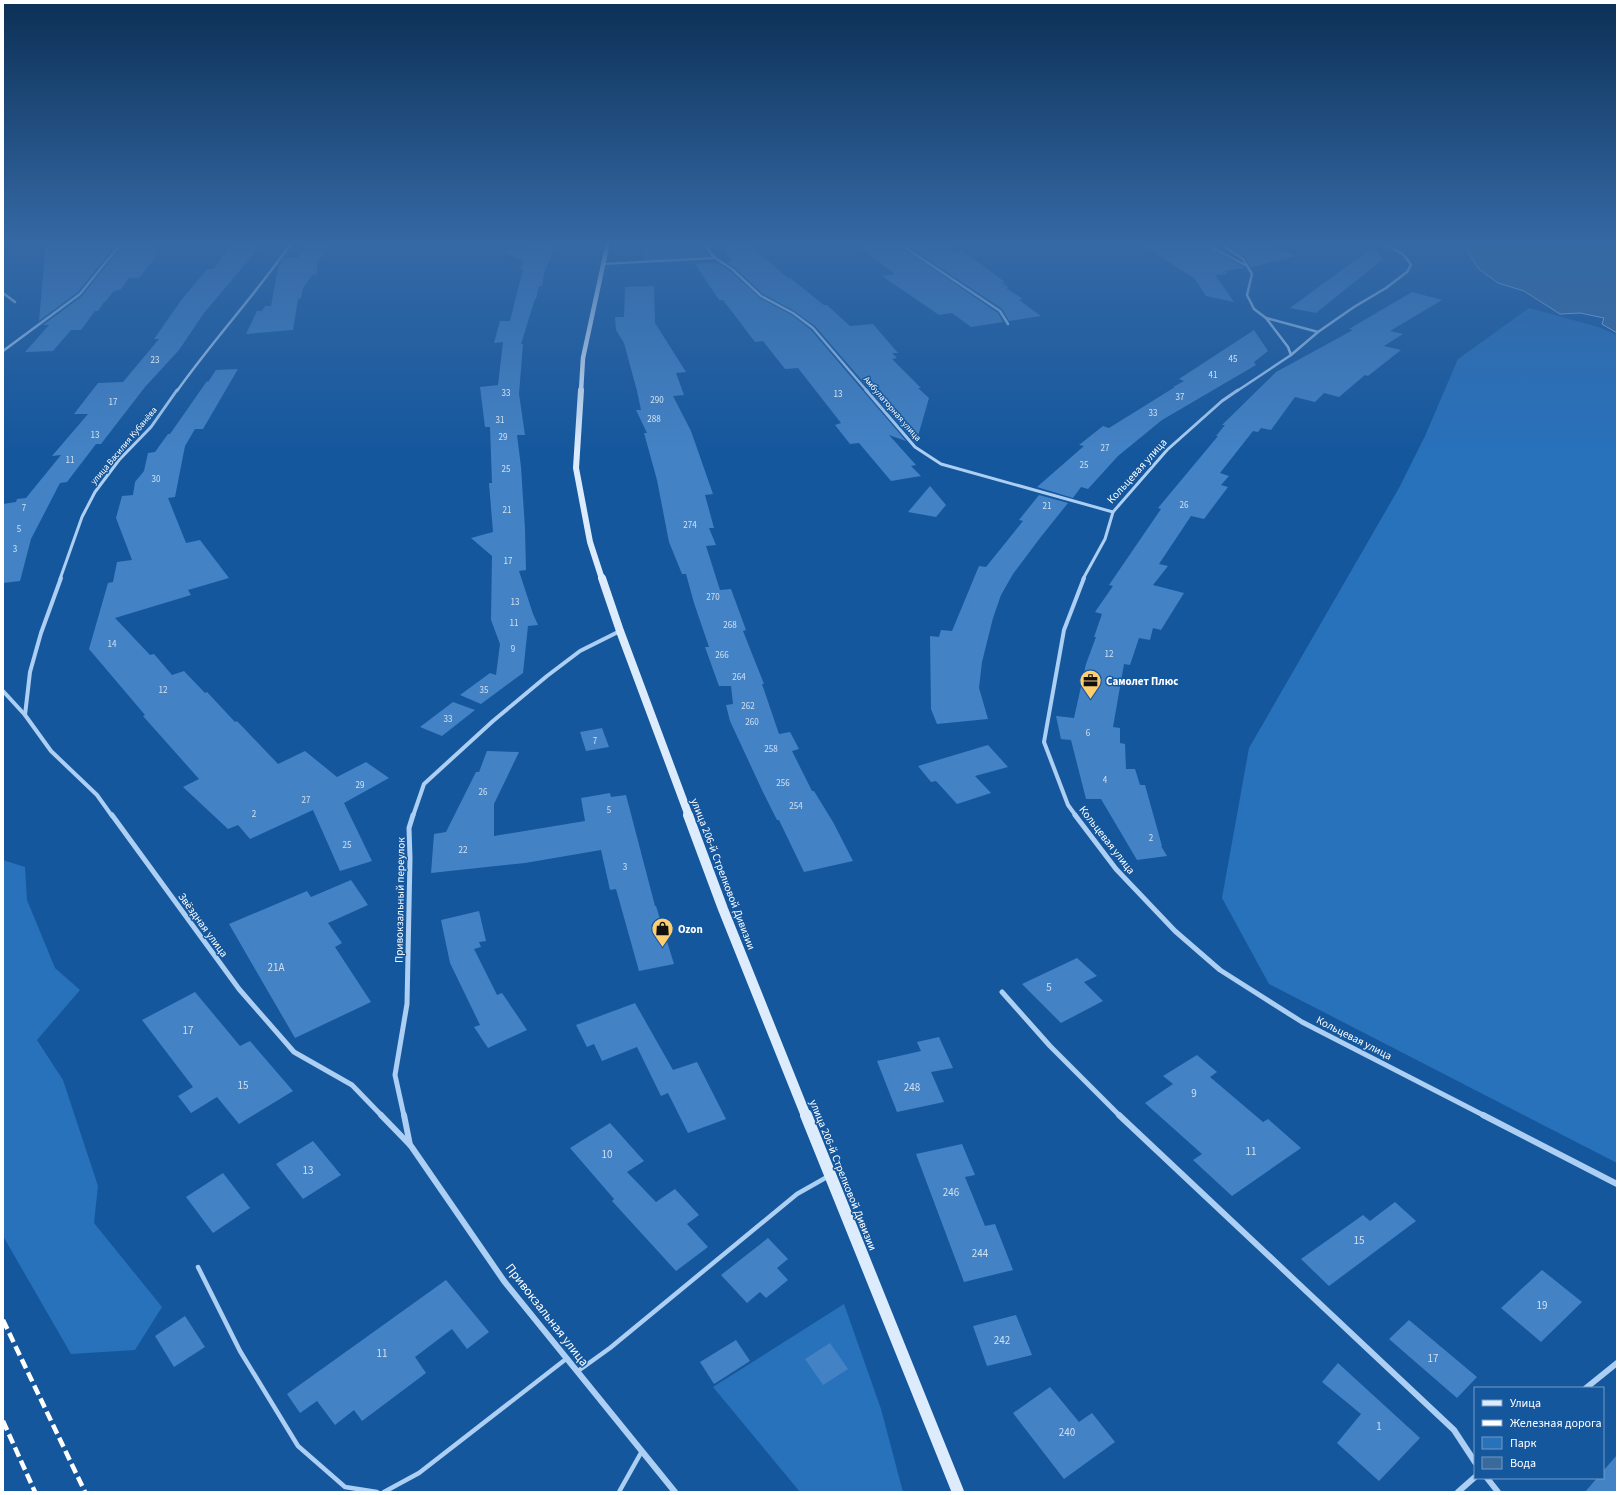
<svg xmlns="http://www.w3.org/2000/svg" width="1620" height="1495" viewBox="0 0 1620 1495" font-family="'Source Sans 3',sans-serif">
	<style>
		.green { fill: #2871bb }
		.water { fill: #3a699b; stroke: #9fcbf6 }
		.building { fill: #4382c5 }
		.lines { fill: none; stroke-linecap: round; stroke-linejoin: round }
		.service-far1 { stroke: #accff3; stroke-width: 2 }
		.service { stroke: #accff3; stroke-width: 4.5 }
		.minor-far4 { stroke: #accff3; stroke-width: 2.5 }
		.minor-far3 { stroke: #accff3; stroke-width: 3 }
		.minor-far2 { stroke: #accff3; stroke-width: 4 }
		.minor-far1 { stroke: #accff3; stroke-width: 5 }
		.minor { stroke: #accff3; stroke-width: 6 }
		.secondary-far4 { stroke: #dcecfd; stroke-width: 4.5 }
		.secondary-far3 { stroke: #dcecfd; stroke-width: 6 }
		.secondary-far2 { stroke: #dcecfd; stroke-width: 8 }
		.secondary-far1 { stroke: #dcecfd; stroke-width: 10 }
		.secondary { stroke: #dcecfd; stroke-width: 12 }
		.rail { stroke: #fff; stroke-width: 4.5; stroke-dasharray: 10 4.5; stroke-linecap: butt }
		.labels { text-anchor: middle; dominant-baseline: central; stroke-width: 3; stroke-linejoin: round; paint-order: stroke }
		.number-label { font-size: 9px; fill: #d0e0f0 }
		.far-street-label { font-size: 9px; fill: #fff; stroke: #15579d }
		.street-label { font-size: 11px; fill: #fff; stroke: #15579d }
		.poi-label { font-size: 11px; font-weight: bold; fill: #fff; stroke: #15579d; text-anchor: start }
		.near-number-label { font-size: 11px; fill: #d0e0f0 }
		.near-street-label { font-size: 13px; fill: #fff; stroke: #15579d }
	</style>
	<rect width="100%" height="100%" fill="#15579d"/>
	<g class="green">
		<polygon points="638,242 700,242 702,249 710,257 644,261"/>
		<polygon points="1529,308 1598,327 1617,335 1617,1163 1269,984 1222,898 1249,748 1399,488 1425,436 1458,359"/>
		<polygon points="3,860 25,867 27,900 55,968 80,990 37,1040 63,1080 98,1186 94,1223 162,1307 135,1350 71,1354 3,1236"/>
		<polygon points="844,1304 881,1409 903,1492 800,1492 713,1387"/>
	</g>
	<polygon class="water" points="1460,242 1617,242 1617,333 1602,324 1604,318 1580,313 1560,314 1524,291 1498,283 1479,269"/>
	<g class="building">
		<polygon points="46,242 118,242 78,292 39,321"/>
		<polygon points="125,242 154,242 156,257 139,278 129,278 121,289 113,292 106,301 104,302 98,311 95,311 81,330 71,330 53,351 25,352 49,325 43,325 82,296"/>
		<polygon points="236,242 264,242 204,313 179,350 145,387 101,444 96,444 67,482 60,483 31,539 20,581 3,583 3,504 16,502 17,499 26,498 61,455 52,456 88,414 74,414 98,383 123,382 159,339 154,339 182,299 207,269 214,269 231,245 234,245"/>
		<polygon points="307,242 331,242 319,261 317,261 317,274 312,275 303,288 301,298 298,299 293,330 246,334 257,311 262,311 265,306 271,306 278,268 283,259 284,258 298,258"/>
		<polygon points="532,242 557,242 544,273 542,286 539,286 536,299 535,299 521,344 523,344 519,394 525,435 517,435 521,467 525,529 526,570 519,571 533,614 538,625 528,626 523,673 481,704 460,695 490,673 496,675 500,644 491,620 492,556 471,538 493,532 489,483 492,483 490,427 485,427 480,387 498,385 503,342 494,343 500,321 510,321 523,269 520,269 524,261 504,252 532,245"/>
		<polygon points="722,242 746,242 788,278 790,278 824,305 827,305 850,326 873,324 898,353 892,353 897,358 892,359 921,388 918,388 929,398 916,443 815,326 794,311 763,294 734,267 726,262 732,262"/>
		<polygon points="852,242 894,242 998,313 1003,322 971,327 952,313 939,315 882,276 895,274"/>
		<polygon points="902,242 950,242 951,252 963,251 1005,282 1002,283 1009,288 1006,288 1023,299 1019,300 1041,316 1009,321 1002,309"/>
		<polygon points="1138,242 1200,242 1245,268 1224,271 1228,274 1215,275 1234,302 1206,296 1195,279"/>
		<polygon points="1223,242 1260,242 1297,256 1251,267 1245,257"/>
		<polygon points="1373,247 1383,259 1316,313 1290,308"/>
		<polygon points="717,263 730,271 760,298 792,315 811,330 906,441 889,435 916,465 911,466 921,476 891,481 859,443 850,444 835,425 841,423 798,368 785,369 763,341 755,342 723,300 719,300 695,264"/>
		<polygon points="654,286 655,323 686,372 676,373 684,395 673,396 691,431 713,494 705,495 714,528 709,528 716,545 706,546 720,590 731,589 746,630 743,631 764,684 762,684 779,734 790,732 799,749 792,751 812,791 814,791 833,822 853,861 804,872 779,820 777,820 762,790 730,721 726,705 733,704 731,686 719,686 705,647 709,647 694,603 686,574 682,574 669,542 657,480 644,433 647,433 636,410 641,410 637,391 624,343 616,330 615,317 624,317 625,287"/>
		<polygon points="1412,292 1442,300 1390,331 1403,334 1384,346 1401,350 1368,376 1365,375 1339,397 1324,393 1315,402 1295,397 1271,430 1261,428 1258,432 1253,431 1220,473 1229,476 1221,485 1228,487 1204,519 1191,516 1159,564 1168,566 1153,585 1184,593 1161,630 1153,628 1150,640 1139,638 1130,665 1124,664 1113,727 1120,728 1120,743 1125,744 1126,769 1135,769 1140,785 1145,785 1162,846 1161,846 1167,856 1137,860 1101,799 1086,799 1071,740 1061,739 1056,716 1074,718 1086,664 1096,637 1094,637 1102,614 1095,612 1113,586 1109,585 1161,509 1158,508 1218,436 1216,436 1225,425 1222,425 1276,372 1353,330 1349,329"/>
		<polygon points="1254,330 1268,351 1254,362 1256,365 1162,420 1118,456 1088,489 1081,487 1073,498 1037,487 1084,446 1079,445 1103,426 1109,428 1175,387 1173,387 1184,381 1179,379"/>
		<polygon points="238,369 203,429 195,429 185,446 175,497 168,498 186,543 200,540 229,578 188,590 191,595 115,618 150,655 154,654 172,675 184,671 205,693 207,692 235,722 237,721 278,764 305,751 337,777 366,762 389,778 344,803 372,861 340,871 313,810 250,839 238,825 228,829 183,787 199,779 143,716 145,715 89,649 108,583 113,582 117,562 132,560 116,518 122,496 133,495 135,482 144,471 148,453 155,452 168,434 170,434 207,381 208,382 216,370"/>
		<polygon points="930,486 946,505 936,517 908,512"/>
		<polygon points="1039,495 1068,503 1040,538 1013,574 1001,595 993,618 982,662 979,688 988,719 937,724 931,709 930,636 939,637 941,630 952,631 979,566 986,567 1023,521 1019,520"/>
		<polygon points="453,702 475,710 442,736 420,727"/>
		<polygon points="602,728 609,747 586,751 580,732"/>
		<polygon points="988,745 1008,767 975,776 991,793 957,804 936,781 931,782 918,766"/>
		<polygon points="487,751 519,752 494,804 494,836 585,821 581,798 610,793 611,797 626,795 655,906 656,906 674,964 639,971 616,889 610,890 601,850 525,863 431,873 434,834 446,832 476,772 479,772"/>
		<polygon points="351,880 368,905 328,923 342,943 335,947 371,1002 295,1038 229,924 307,891 311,897"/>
		<polygon points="479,911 486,941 479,942 481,947 474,949 497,995 502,993 527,1030 488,1048 474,1027 480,1025 450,963 441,920"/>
		<polygon points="1077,958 1097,976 1084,982 1103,1001 1061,1023 1022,984"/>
		<polygon points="195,992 240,1046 250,1041 293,1091 239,1124 217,1097 191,1113 178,1096 193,1087 142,1020"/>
		<polygon points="635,1003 673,1070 697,1062 726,1119 688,1133 668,1093 661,1096 637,1047 602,1061 594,1044 587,1047 576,1025"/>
		<polygon points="939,1037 953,1068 931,1072 944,1102 897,1112 877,1061 921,1051 917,1042"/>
		<polygon points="1197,1055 1217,1072 1210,1077 1263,1122 1268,1119 1301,1148 1232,1196 1193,1160 1202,1154 1145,1103 1173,1084 1163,1076"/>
		<polygon points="610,1123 644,1161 627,1172 656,1202 675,1189 699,1215 687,1224 708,1247 676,1271 612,1201 614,1199 570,1148"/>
		<polygon points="313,1141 341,1175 303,1199 276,1164"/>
		<polygon points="962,1144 975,1175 965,1177 985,1226 995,1224 1013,1270 964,1282 916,1154"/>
		<polygon points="223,1173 250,1208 213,1233 186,1197"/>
		<polygon points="1395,1202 1416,1221 1329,1286 1301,1259 1363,1215 1370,1221"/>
		<polygon points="768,1238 788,1259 777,1268 788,1280 766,1298 760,1292 747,1303 721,1275"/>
		<polygon points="1542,1270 1582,1302 1541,1342 1501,1308"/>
		<polygon points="446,1280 489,1332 467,1349 452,1329 415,1357 426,1373 362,1421 354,1410 335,1425 317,1401 300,1413 287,1394"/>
		<polygon points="1016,1315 1032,1355 987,1366 973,1326"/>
		<polygon points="185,1316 205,1347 174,1367 155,1336"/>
		<polygon points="1409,1320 1477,1377 1457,1398 1389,1339"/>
		<polygon points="736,1340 750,1361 714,1384 700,1362"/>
		<polygon points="830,1343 848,1369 823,1385 805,1359"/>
		<polygon points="1338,1363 1420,1438 1379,1481 1337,1443 1361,1414 1322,1382"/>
		<polygon points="1050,1387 1079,1422 1092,1413 1115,1442 1064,1479 1013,1413"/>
		<polygon points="1617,1455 1617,1492 1585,1492 1597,1478 1603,1478 1603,1471"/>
	</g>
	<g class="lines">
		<g class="service-far1">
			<polyline points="1202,242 1247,266"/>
			<polyline points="3,246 23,242"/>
			<polyline points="604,264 715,258"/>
		</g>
		<g class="service">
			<polyline points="198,1267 240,1351 298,1446 345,1487 377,1492"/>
			<polyline points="578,1371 610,1348 797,1194 827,1177"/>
			<polyline points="384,1492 419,1473 566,1359"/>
			<polyline points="619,1492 642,1451"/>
		</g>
		<g class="minor-far4">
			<polyline points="705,242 707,248 715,258 732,269 761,296 793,313 813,328 867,391"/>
			<polyline points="897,242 1000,311 1008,324"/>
			<polyline points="1218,242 1243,259 1252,274 1247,295 1254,309 1266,318 1288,347 1291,355"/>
			<polyline points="3,293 15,302"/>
			<polyline points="1266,318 1318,332"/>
			<polyline points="3,351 80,294 122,242"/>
			<path d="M177,391C213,340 256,294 292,242"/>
			<path d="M1237,391L1291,355L1318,332L1354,307L1386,288L1407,272L1411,265C1402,248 1387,246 1369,242"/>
		</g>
		<g class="minor-far3">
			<polyline points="866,390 915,447 941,464 1113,512"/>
			<polyline points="60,579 82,517 95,492 119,460 151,427 177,390"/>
			<polyline points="1083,579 1105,539 1113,512 1167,450 1222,401 1238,390"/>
		</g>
		<g class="minor-far2">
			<polyline points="3,691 25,715 51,751 97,795 112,816"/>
			<polyline points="25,715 30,672 41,633 61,578"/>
			<polyline points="413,816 424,784 493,721 547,676 580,651 620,631"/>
			<polyline points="1076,816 1068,805 1044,742 1064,630 1084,578"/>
		</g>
		<g class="minor-far1">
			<polyline points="112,815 239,989 294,1052 352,1085 382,1116"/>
			<polyline points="1075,815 1116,869 1175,931 1220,970 1302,1022 1485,1116"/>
			<polyline points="1002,992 1050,1046 1120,1116"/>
			<polyline points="404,1116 395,1075 407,1004 410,858 409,828 413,815"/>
		</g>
		<g class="minor">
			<polyline points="381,1115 411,1146 504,1281 675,1492"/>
			<polyline points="404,1115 410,1145"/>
			<polyline points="1119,1115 1454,1430 1475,1462"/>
			<polyline points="1483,1115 1617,1184"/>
			<polyline points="1586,1388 1617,1363"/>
			<polyline points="1487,1478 1498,1492"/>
			<polyline points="1458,1492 1475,1477"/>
		</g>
		<polyline class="secondary-far4" points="581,391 583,358 608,242"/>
		<polyline class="secondary-far3" points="581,390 576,468 590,542 602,579"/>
		<polyline class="secondary-far2" points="602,578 620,631 689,816"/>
		<polyline class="secondary-far1" points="688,815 723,909 806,1116"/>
		<polyline class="secondary" points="806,1115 958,1492"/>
		<g class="rail">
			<polyline points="3,1320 85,1492"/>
			<polyline points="3,1421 35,1492"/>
		</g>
	</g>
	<linearGradient id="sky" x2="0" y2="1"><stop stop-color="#0c3056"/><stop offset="0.54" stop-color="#3569a5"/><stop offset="1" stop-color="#3569a5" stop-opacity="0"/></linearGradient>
	<rect width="1620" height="451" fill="url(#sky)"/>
	<defs>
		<symbol id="office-pin" viewBox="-11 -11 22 30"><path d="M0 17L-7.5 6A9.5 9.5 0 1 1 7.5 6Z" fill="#ffcf6f" stroke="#15579d"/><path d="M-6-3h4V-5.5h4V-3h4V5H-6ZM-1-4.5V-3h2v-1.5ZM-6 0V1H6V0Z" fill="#111"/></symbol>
		<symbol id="shop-pin" viewBox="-11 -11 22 30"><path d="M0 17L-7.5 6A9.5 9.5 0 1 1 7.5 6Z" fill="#ffcf6f" stroke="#15579d"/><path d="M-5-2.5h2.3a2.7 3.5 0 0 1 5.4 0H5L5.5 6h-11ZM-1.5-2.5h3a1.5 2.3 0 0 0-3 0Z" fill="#111"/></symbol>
	</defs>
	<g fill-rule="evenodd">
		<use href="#office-pin" x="1078" y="668" width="25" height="34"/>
		<use href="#shop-pin" x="650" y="916" width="25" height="34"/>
	</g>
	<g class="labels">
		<g class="number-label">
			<text x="1233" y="359">45</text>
			<text x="155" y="360">23</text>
			<text x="1213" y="375">41</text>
			<text x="506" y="393">33</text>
			<text x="838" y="394">13</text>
			<text x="1180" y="397">37</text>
			<text x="657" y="400">290</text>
			<text x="113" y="402">17</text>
			<text x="1153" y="413">33</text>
			<text x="654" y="419">288</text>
			<text x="500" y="420">31</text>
			<text x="95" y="435">13</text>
			<text x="503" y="437">29</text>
			<text x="1105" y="448">27</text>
			<text x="70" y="460">11</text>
			<text x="1084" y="465">25</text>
			<text x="506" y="469">25</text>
			<text x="156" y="479">30</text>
			<text x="1184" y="505">26</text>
			<text x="1047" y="506">21</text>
			<text x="24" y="508">7</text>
			<text x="507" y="510">21</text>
			<text x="690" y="525">274</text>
			<text x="19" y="529">5</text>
			<text x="15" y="549">3</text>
			<text x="508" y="561">17</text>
			<text x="713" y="597">270</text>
			<text x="515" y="602">13</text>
			<text x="514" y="623">11</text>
			<text x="730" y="625">268</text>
			<text x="112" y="644">14</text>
			<text x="513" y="649">9</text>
			<text x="1109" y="654">12</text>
			<text x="722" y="655">266</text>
			<text x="739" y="677">264</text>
			<text x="163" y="690">12</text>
			<text x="484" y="690">35</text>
			<text x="748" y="706">262</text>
			<text x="448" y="719">33</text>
			<text x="752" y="722">260</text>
			<text x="1088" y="733">6</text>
			<text x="595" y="741">7</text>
			<text x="771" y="749">258</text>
			<text x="1105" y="780">4</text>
			<text x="783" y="783">256</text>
			<text x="360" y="785">29</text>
			<text x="483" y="792">26</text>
			<text x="306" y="800">27</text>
			<text x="796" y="806">254</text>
			<text x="609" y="810">5</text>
			<text x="254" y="814">2</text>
			<text x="1151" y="838">2</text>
			<text x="347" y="845">25</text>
			<text x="463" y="850">22</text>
			<text x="625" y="867">3</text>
		</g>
		<g class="far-street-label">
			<text transform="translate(892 409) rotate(49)">Амбулаторная улица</text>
			<text transform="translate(124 446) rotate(-50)">улица Василия Кубанёва</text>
		</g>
		<g class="street-label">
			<text transform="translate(1137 471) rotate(-48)">Кольцевая улица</text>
			<text transform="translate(1107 840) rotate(52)">Кольцевая улица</text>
			<text transform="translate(723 874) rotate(69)">улица 206-й Стрелковой Дивизии</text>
			<text transform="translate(400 900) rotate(-89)">Привокзальный переулок</text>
			<text transform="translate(203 925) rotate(54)">Звёздная улица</text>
			<text transform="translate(1354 1038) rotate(27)">Кольцевая улица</text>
			<text transform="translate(843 1175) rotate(68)">улица 206-й Стрелковой Дивизии</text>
		</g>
		<g class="poi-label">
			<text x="1106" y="681">Самолет Плюс</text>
			<text x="678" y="929">Ozon</text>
		</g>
		<g class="near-number-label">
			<text x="276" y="967">21А</text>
			<text x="1049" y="987">5</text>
			<text x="188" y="1030">17</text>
			<text x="243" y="1085">15</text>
			<text x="912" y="1087">248</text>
			<text x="1194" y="1093">9</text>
			<text x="1251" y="1151">11</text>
			<text x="607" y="1154">10</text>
			<text x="308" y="1170">13</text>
			<text x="951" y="1192">246</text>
			<text x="1359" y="1240">15</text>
			<text x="980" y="1253">244</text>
			<text x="1542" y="1305">19</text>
			<text x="1002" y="1340">242</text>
			<text x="382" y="1353">11</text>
			<text x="1433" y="1358">17</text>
			<text x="1379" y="1426">1</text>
			<text x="1067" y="1432">240</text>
		</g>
		<g class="near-street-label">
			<text transform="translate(547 1315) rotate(52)">Привокзальная улица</text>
		</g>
	</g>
	<rect width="1620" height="1495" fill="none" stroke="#ffffff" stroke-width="8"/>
	<rect x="1474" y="1387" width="130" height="92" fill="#15579d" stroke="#739ac4"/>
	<rect x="1482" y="1400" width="20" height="6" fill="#dcecfd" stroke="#739ac4"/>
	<text x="1510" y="1407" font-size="12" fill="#ffffff">Улица</text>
	<rect x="1482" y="1420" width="20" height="6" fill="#ffffff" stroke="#739ac4"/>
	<text x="1510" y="1427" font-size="12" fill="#ffffff">Железная дорога</text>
	<rect x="1482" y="1437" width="20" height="12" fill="#2871bb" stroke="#739ac4"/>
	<text x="1510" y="1447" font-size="12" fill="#ffffff">Парк</text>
	<rect x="1482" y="1457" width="20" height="12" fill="#3a699b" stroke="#739ac4"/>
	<text x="1510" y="1467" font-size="12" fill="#ffffff">Вода</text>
</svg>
